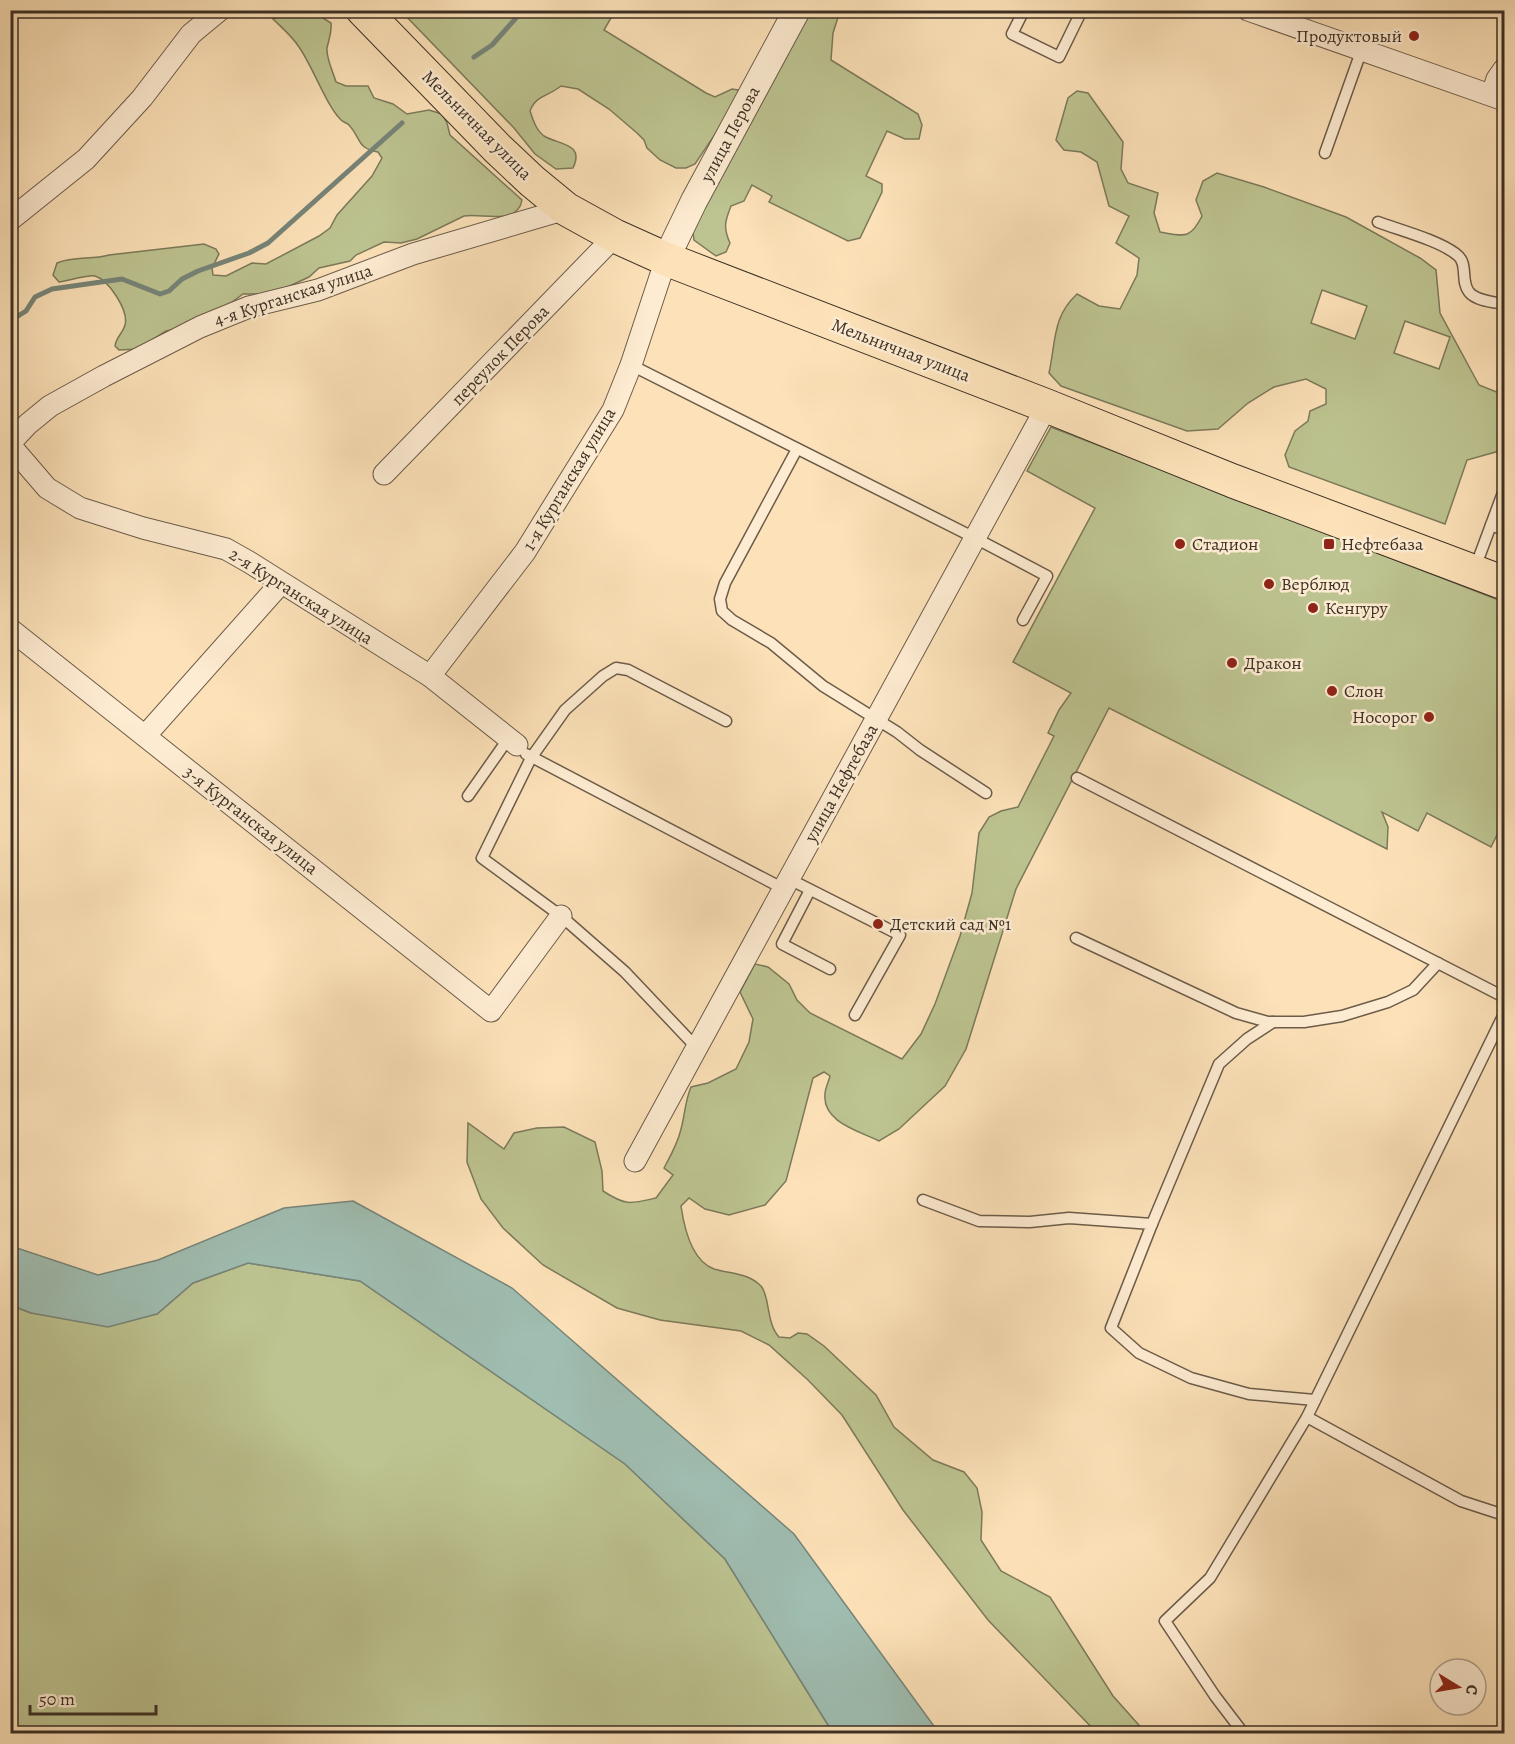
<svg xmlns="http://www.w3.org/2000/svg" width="1515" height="1744" viewBox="0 0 1515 1744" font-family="Alegreya,serif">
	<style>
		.green { fill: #bdc491; stroke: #7c7a5b; stroke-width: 1.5; fill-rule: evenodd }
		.water { fill: #9fbdb1; stroke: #778579; stroke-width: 1.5 }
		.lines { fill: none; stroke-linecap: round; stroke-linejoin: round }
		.stream { stroke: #778579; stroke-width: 5 }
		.service-casing { stroke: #6c5c4a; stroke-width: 13 }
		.minor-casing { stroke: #6c5c4a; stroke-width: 23 }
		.tertiary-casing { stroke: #6c5c4a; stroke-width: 28 }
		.primary-casing { stroke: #3c3025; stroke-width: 35 }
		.service { stroke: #feecd2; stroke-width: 10 }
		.minor { stroke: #feecd2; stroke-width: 21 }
		.tertiary { stroke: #feecd2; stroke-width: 26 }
		.primary { stroke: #fde2b9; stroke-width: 33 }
		.poi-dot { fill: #8f2418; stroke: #feecd2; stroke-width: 2 }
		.labels { text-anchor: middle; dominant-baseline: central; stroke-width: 5; stroke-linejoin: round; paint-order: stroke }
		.poi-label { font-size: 18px; fill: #3c3025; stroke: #feecd2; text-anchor: start }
		.street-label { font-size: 18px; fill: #3c3025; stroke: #feecd2 }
	</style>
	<rect width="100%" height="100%" fill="#fde2b9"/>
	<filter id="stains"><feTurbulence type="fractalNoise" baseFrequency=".00333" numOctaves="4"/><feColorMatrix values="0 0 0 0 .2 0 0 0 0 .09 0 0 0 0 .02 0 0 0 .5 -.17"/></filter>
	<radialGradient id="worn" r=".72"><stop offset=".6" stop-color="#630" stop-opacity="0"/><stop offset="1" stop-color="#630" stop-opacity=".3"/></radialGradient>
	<g class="green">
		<path d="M281,11H312L331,23C332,33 329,38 327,48C326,58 333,72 336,82L346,86H368L374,98L393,104L407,114L429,110L442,114L447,123L450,135L522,200C518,226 482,213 464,216L417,239L401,243L384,242L356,255L350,261L319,268L309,277L281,290L262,294H243L209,319L183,328L166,331L138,349L119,350L115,346C116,337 123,333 125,325C129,311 109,280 95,276C90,274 67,281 59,282L53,275L57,263C74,256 92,260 109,255L204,244L216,249L219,254L212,268L213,275L226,276L252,263L266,264L319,236L330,228L337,215L372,176L382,158L378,152C356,148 362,139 349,125C347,123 343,122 341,120C326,105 313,67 299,47C292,36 282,28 273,19L280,15Z"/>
		<path d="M401,11H615L604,30L706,93L715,97L732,89L738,90L741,96L695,164L686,168H676L660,160L647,148L644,140L637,133L609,109L578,89L561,86C549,96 536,95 530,111C533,120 536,130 544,136C559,145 585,143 573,168L556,169L535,154L514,128Z"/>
		<path d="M805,11H840L833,33L831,60L918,114L922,125L919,139H905L887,131L866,176L882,184V192L860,238L848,241L769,202L772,196L752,185L744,201L731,206C725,221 723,228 730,243L726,252L716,256L694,240L692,224Z"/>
		<path d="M1077,91L1088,93L1123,142L1121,169L1128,183L1158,193L1154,213L1160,232C1184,236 1190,240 1202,216L1196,200L1203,181L1217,173L1264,187L1346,217L1420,258L1436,270L1440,313L1479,385L1504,395V441L1499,451L1467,460L1445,524L1289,467L1285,455L1295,431L1308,421L1310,411L1326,404V389L1306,379L1274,387L1248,403L1218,429L1187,431L1061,386L1049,373C1056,342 1052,317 1077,294L1099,306L1120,309L1137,275L1139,258L1116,243L1129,216L1109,206L1097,162L1081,152L1064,150L1056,140L1068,98ZM1322,290L1367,306L1355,339L1311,323ZM1405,321L1450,337L1439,369L1394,353Z"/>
		<path d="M1051,427L1504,602V821L1491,847L1427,813L1418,831L1382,812L1388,827L1387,849L1109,708L1016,889L966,1049L945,1086L899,1129L879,1141C859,1131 822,1122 825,1094C825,1088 829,1081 830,1076L824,1072L813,1078L786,1181L765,1205L729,1215L705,1209L689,1198L681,1206C684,1227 692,1261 714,1269C731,1274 748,1273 761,1286C770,1296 766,1323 779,1337L790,1338L798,1333L807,1334L824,1346L876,1395L894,1427L933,1460L964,1472L977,1488L982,1512L981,1540L1001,1571L1050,1597L1113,1696L1146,1733H1097L988,1620L903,1510L842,1415L808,1380L769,1345L741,1331L660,1320L617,1308L543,1265L503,1228L481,1199L467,1162L468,1123L504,1149L514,1133L537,1128L564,1127L595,1142L602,1171L603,1191C626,1206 630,1204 656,1198L673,1175L664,1168C671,1155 678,1143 681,1129C685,1115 685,1101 691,1087L708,1083L736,1069L749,1042L753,1019L740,992L755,964L768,967L789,984L797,1000L810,1013L902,1059L921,1034L935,1004L960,936L972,893L979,833L989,817L1001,811L1018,807L1054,736L1048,733L1059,710L1071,693L1013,662L1095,508L1027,471Z"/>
		<polygon points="248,1263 360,1281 625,1464 725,1559 833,1733 11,1733 10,1305 31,1313 157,1314 193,1283"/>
	</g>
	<polygon class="water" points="353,1201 512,1288 794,1534 939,1733 833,1733 725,1559 625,1464 360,1281 248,1263 193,1283 157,1314 108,1327 31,1313 11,1305 11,1246 98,1275 158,1260 284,1208"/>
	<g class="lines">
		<g class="stream">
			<polyline points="474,57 492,45 523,10"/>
			<polyline points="10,321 26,311 35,297 52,289 122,279 160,294 169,291 182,279 198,271 249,253 268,243 402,123"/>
		</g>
		<defs>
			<g id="service">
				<polyline points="1024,10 1012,34 1059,57 1082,10"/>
				<polyline points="1325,153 1362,49"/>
				<path d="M1378,222C1399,230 1438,240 1456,254C1469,263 1460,281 1469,292C1476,301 1494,302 1504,304"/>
				<polyline points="631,365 975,538 1047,576 1023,620"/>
				<polyline points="797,449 725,583 720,599 722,611 732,620 771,643 823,686 897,732 920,750 986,793"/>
				<polyline points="1491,525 1504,530"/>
				<polyline points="1475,568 1504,490"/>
				<polyline points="526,754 784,889"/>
				<polyline points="1077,778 1504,997"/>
				<polyline points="468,796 508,739"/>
				<polyline points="799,884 900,935 855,1015"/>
				<polyline points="810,890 782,944 830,969"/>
				<polyline points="1076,938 1236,1013 1268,1022 1304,1022 1342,1016 1388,1002 1413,990 1438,963"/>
				<polyline points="697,1048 625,972 561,916 482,858 531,758 565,710 603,676 616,668 628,670 726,721"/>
				<polyline points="923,1200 979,1221 1030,1222 1069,1218 1152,1224 1111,1328 1139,1353 1191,1378 1249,1394 1315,1400"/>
				<polyline points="1152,1224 1219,1064 1247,1039 1273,1022"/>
				<polyline points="1307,1417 1461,1501 1504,1515"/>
				<polyline points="1244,1734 1215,1696 1165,1621 1210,1578 1307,1417 1504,1014"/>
			</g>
			<g id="minor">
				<polyline points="1248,10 1504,100"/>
				<polyline points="1492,95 1497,79 1504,69"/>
				<polyline points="10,220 86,159 142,98 191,34 220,10"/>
				<polyline points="10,443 28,424 50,406 104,376 200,327 249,307 318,290 413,254 566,209"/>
				<polyline points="10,445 47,488 80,508 143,528 226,549 249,562 430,676 517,745"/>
				<polyline points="384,474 615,236"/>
				<polyline points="10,629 491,1011 561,916"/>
				<polyline points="430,676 525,552 613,410 631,365 666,259"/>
				<polyline points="145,736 281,583"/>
				<polyline points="635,1161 1047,406"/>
			</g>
			<polyline id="tertiary" points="666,259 694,201 797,10"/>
			<polyline id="primary" points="363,10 498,149 532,181 566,209 615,236 666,259 1047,406 1233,481 1504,583"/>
		</defs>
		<use href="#service" class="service-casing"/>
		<use href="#minor" class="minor-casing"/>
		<use href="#tertiary" class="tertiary-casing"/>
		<use href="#primary" class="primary-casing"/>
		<use href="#service" class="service"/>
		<use href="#minor" class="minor"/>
		<use href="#tertiary" class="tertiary"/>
		<use href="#primary" class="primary"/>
	</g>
	<g class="poi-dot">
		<circle cx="1414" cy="36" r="6"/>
		<circle cx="1180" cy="544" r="6"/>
		<rect x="1323" y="538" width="12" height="12" rx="3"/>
		<circle cx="1269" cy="584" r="6"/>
		<circle cx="1313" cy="608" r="6"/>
		<circle cx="1232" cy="663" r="6"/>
		<circle cx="1332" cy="691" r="6"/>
		<circle cx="1429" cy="717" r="6"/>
		<circle cx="878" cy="924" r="6"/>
	</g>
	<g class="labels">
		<g class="poi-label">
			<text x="1402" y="36" text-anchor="end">Продуктовый</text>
			<text x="1192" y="544">Стадион</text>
			<text x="1341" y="544">Нефтебаза</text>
			<text x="1281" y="584">Верблюд</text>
			<text x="1325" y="608">Кенгуру</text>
			<text x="1244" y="663">Дракон</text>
			<text x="1344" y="691">Слон</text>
			<text x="1417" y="717" text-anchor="end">Носорог</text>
			<text x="890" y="924">Детский сад №1</text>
		</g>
		<g class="street-label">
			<text transform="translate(477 125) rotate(45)">Мельничная улица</text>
			<text transform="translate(730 134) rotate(-62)">улица Перова</text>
			<text transform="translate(293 295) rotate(-18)">4-я Курганская улица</text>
			<text transform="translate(901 350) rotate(21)">Мельничная улица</text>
			<text transform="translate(500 355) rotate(-46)">переулок Перова</text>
			<text transform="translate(569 479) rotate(-59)">1-я Курганская улица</text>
			<text transform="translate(301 596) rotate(32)">2-я Курганская улица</text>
			<text transform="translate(841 783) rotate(-61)">улица Нефтебаза</text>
			<text transform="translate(251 820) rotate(38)">3-я Курганская улица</text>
		</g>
	</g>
	<rect width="1515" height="1744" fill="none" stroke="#fde2b9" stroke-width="36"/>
	<rect x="12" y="12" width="1491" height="1720" fill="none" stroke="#3c3025" stroke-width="3"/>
	<rect x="18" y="18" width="1479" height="1708" fill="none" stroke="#3c3025" stroke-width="1.5"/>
	<g transform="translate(1458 1687) rotate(101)"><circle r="28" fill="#feecd2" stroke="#b0a18d" stroke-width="1.5"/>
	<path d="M0-4.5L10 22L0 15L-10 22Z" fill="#8f2418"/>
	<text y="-9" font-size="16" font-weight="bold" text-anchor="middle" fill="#3c3025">С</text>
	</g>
	<path d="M30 1705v9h126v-9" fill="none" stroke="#3c3025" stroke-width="3"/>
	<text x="39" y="1705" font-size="18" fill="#3c3025" stroke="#feecd2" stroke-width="4.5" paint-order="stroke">50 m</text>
	<rect width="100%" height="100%" filter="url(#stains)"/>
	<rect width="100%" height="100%" fill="url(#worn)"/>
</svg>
